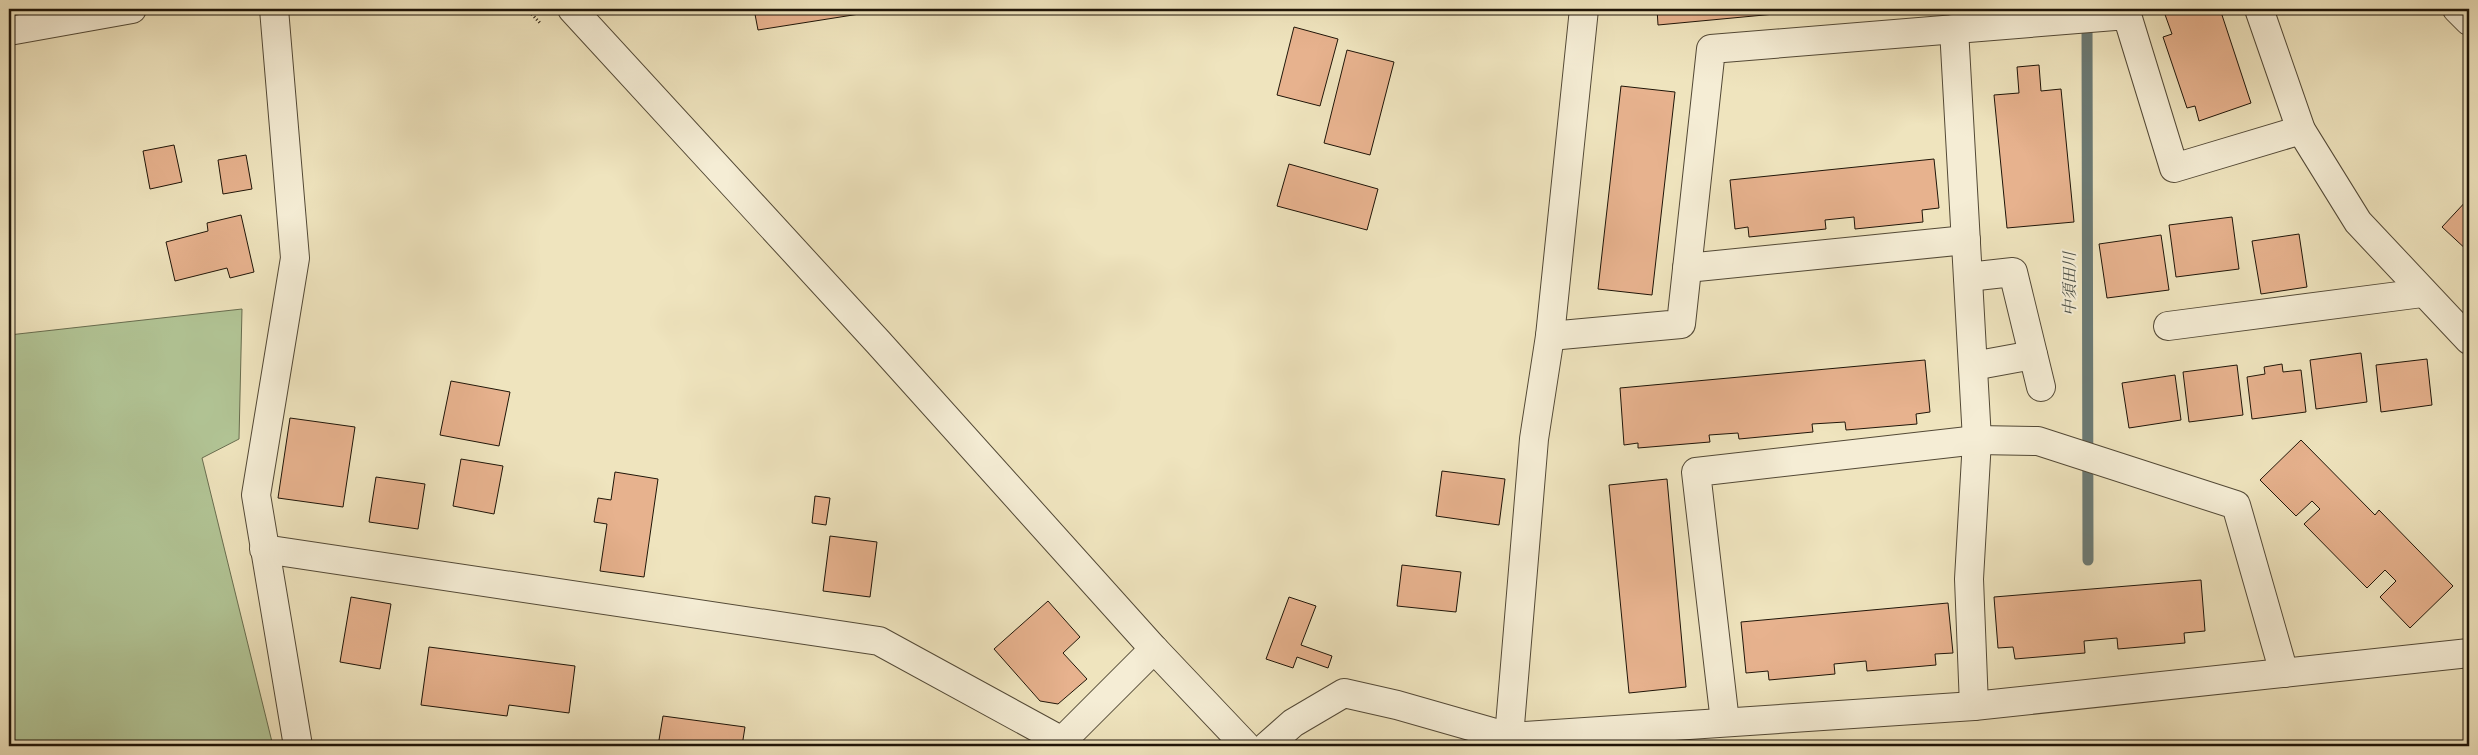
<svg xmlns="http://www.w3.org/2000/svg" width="2478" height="755" viewBox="0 0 2478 755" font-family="Vollkorn,'Noto Serif JP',serif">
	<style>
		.green { fill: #b2c596; stroke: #686d4f }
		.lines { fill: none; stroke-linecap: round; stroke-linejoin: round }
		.stream { stroke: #6b7973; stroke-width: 11 }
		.building { fill: #e7b28e; stroke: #1f1508 }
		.minor-casing { stroke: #534936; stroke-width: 30 }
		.path { stroke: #1f1508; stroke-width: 3; stroke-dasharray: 1 2.5; stroke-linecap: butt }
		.minor { stroke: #f5edd5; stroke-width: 28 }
		.labels { text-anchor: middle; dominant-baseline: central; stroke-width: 4; stroke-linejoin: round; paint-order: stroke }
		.water-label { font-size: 16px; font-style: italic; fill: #4b4f46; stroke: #f5edd5 }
	</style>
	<rect width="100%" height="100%" fill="#efe4be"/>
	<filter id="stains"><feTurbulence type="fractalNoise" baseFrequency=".004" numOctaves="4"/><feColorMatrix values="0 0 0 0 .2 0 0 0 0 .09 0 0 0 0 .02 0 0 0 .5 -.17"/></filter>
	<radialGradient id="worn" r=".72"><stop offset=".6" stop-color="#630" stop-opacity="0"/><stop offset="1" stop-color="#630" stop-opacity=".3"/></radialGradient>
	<polygon class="green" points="242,309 239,439 202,458 273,746 9,746 9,335"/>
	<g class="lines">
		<polyline class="stream" points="2087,19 2088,560"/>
	</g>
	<g class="building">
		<polygon points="754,9 891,9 758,30"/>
		<polygon points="1657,9 1828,9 1658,25"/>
		<polygon points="2163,9 2220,9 2251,103 2199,121 2195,106 2187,108 2163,37 2172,34"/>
		<polygon points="1294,27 1338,39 1320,106 1277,95"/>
		<polygon points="1347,50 1394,62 1370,155 1324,143"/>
		<polygon points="2039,65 2041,91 2061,89 2074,222 2007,228 1994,95 2019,93 2017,67"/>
		<polygon points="1621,86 1675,92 1652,295 1598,289"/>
		<polygon points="174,145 182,182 150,189 143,151"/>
		<polygon points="246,155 252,189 223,194 218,160"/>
		<polygon points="1934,159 1939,208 1922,210 1923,222 1855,229 1854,217 1825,220 1826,229 1749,237 1748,227 1735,229 1730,180"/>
		<polygon points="1289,164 1378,189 1367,230 1277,206"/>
		<polygon points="2469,198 2469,252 2442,227"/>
		<polygon points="241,215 254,272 230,278 227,268 175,281 166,242 208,231 207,223"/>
		<polygon points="2232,217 2239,269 2176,277 2169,225"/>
		<polygon points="2299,234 2307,287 2261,294 2252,241"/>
		<polygon points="2161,235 2169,290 2107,298 2099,244"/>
		<polygon points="2361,353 2367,402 2316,409 2310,360"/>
		<polygon points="2427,359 2432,405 2381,412 2376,365"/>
		<polygon points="1925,360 1930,412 1916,414 1917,424 1846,430 1845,422 1812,424 1813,432 1739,439 1738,433 1709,435 1710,442 1638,448 1638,443 1624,445 1620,388"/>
		<polygon points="2282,364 2283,372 2301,370 2306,412 2252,419 2247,377 2265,374 2264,367"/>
		<polygon points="2237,365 2243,415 2189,422 2183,372"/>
		<polygon points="2175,375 2181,420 2129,428 2122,383"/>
		<polygon points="451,381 510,392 499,446 440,435"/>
		<polygon points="290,418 355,427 343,507 278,498"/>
		<polygon points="2301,440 2375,515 2379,510 2453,586 2410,628 2380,597 2396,581 2385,570 2367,588 2304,524 2320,509 2312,501 2296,516 2260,480"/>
		<polygon points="461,459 503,466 494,514 453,506"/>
		<polygon points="1442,471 1505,479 1499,525 1436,516"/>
		<polygon points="615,472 658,479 644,577 600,571 607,524 594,522 598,498 611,500"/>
		<polygon points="376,477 425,484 418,529 369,522"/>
		<polygon points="1667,479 1686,687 1629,693 1609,485"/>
		<polygon points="815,496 830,498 826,525 812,523"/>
		<polygon points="830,536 877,542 870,597 823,591"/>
		<polygon points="1402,565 1461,572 1456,612 1397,606"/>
		<polygon points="2201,580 2205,631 2184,633 2185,643 2118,649 2117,638 2084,641 2085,653 2015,659 2013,647 1998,648 1994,597"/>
		<polygon points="351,597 391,604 380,669 340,662"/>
		<polygon points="1289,597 1316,606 1301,645 1332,656 1328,668 1297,657 1293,668 1266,659"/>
		<polygon points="1048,601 1080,637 1063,653 1087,679 1058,704 1040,701 994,649"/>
		<polygon points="1948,603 1953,653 1935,654 1936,665 1867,671 1866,661 1834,664 1835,674 1769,680 1768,671 1746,673 1741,622"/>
		<polygon points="429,647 575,666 569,713 509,705 507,716 421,705"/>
		<polygon points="663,716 745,727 742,746 658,746"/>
	</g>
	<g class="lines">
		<defs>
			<g id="minor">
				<polyline points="274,9 295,258 256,495 298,746"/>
				<polyline points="572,9 878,342 1154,649 1246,746"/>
				<polyline points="2259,9 2301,130 2358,222 2469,340"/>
				<polyline points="2457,9 2469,21"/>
				<polyline points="1954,29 1977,440 1969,579 1974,706"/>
				<polyline points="9,31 132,9"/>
				<polyline points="1687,268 1966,240"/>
				<polyline points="1968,277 2013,272 2041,387"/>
				<polyline points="2168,326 2422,293"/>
				<polyline points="1550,336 1681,324 1711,49 2127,15 2174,168 2301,130"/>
				<polyline points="1973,366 2033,355"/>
				<polyline points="264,549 879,641 1062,741 1154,649"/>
				<polyline points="1725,722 1696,472 1977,440 2038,441 2236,505 2284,673"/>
				<polyline points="1509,737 1534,439 1550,336 1584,9"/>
				<polyline points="1267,746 1293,723 1344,693 1397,705 1509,737 1974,706 2469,653"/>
			</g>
		</defs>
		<use href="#minor" class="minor-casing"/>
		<polyline class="path" points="527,9 541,24"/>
		<use href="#minor" class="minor"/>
	</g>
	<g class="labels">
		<g class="water-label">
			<text transform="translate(2071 284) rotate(-90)">中須田川</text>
		</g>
	</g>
	<rect width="2478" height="755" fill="none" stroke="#efe4be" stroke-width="30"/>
	<rect x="10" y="10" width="2458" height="735" fill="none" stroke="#1f1508" stroke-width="2.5"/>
	<rect x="15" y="15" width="2448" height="725" fill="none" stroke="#1f1508"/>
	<rect width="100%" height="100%" filter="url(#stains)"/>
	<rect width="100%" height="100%" fill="url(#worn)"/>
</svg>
